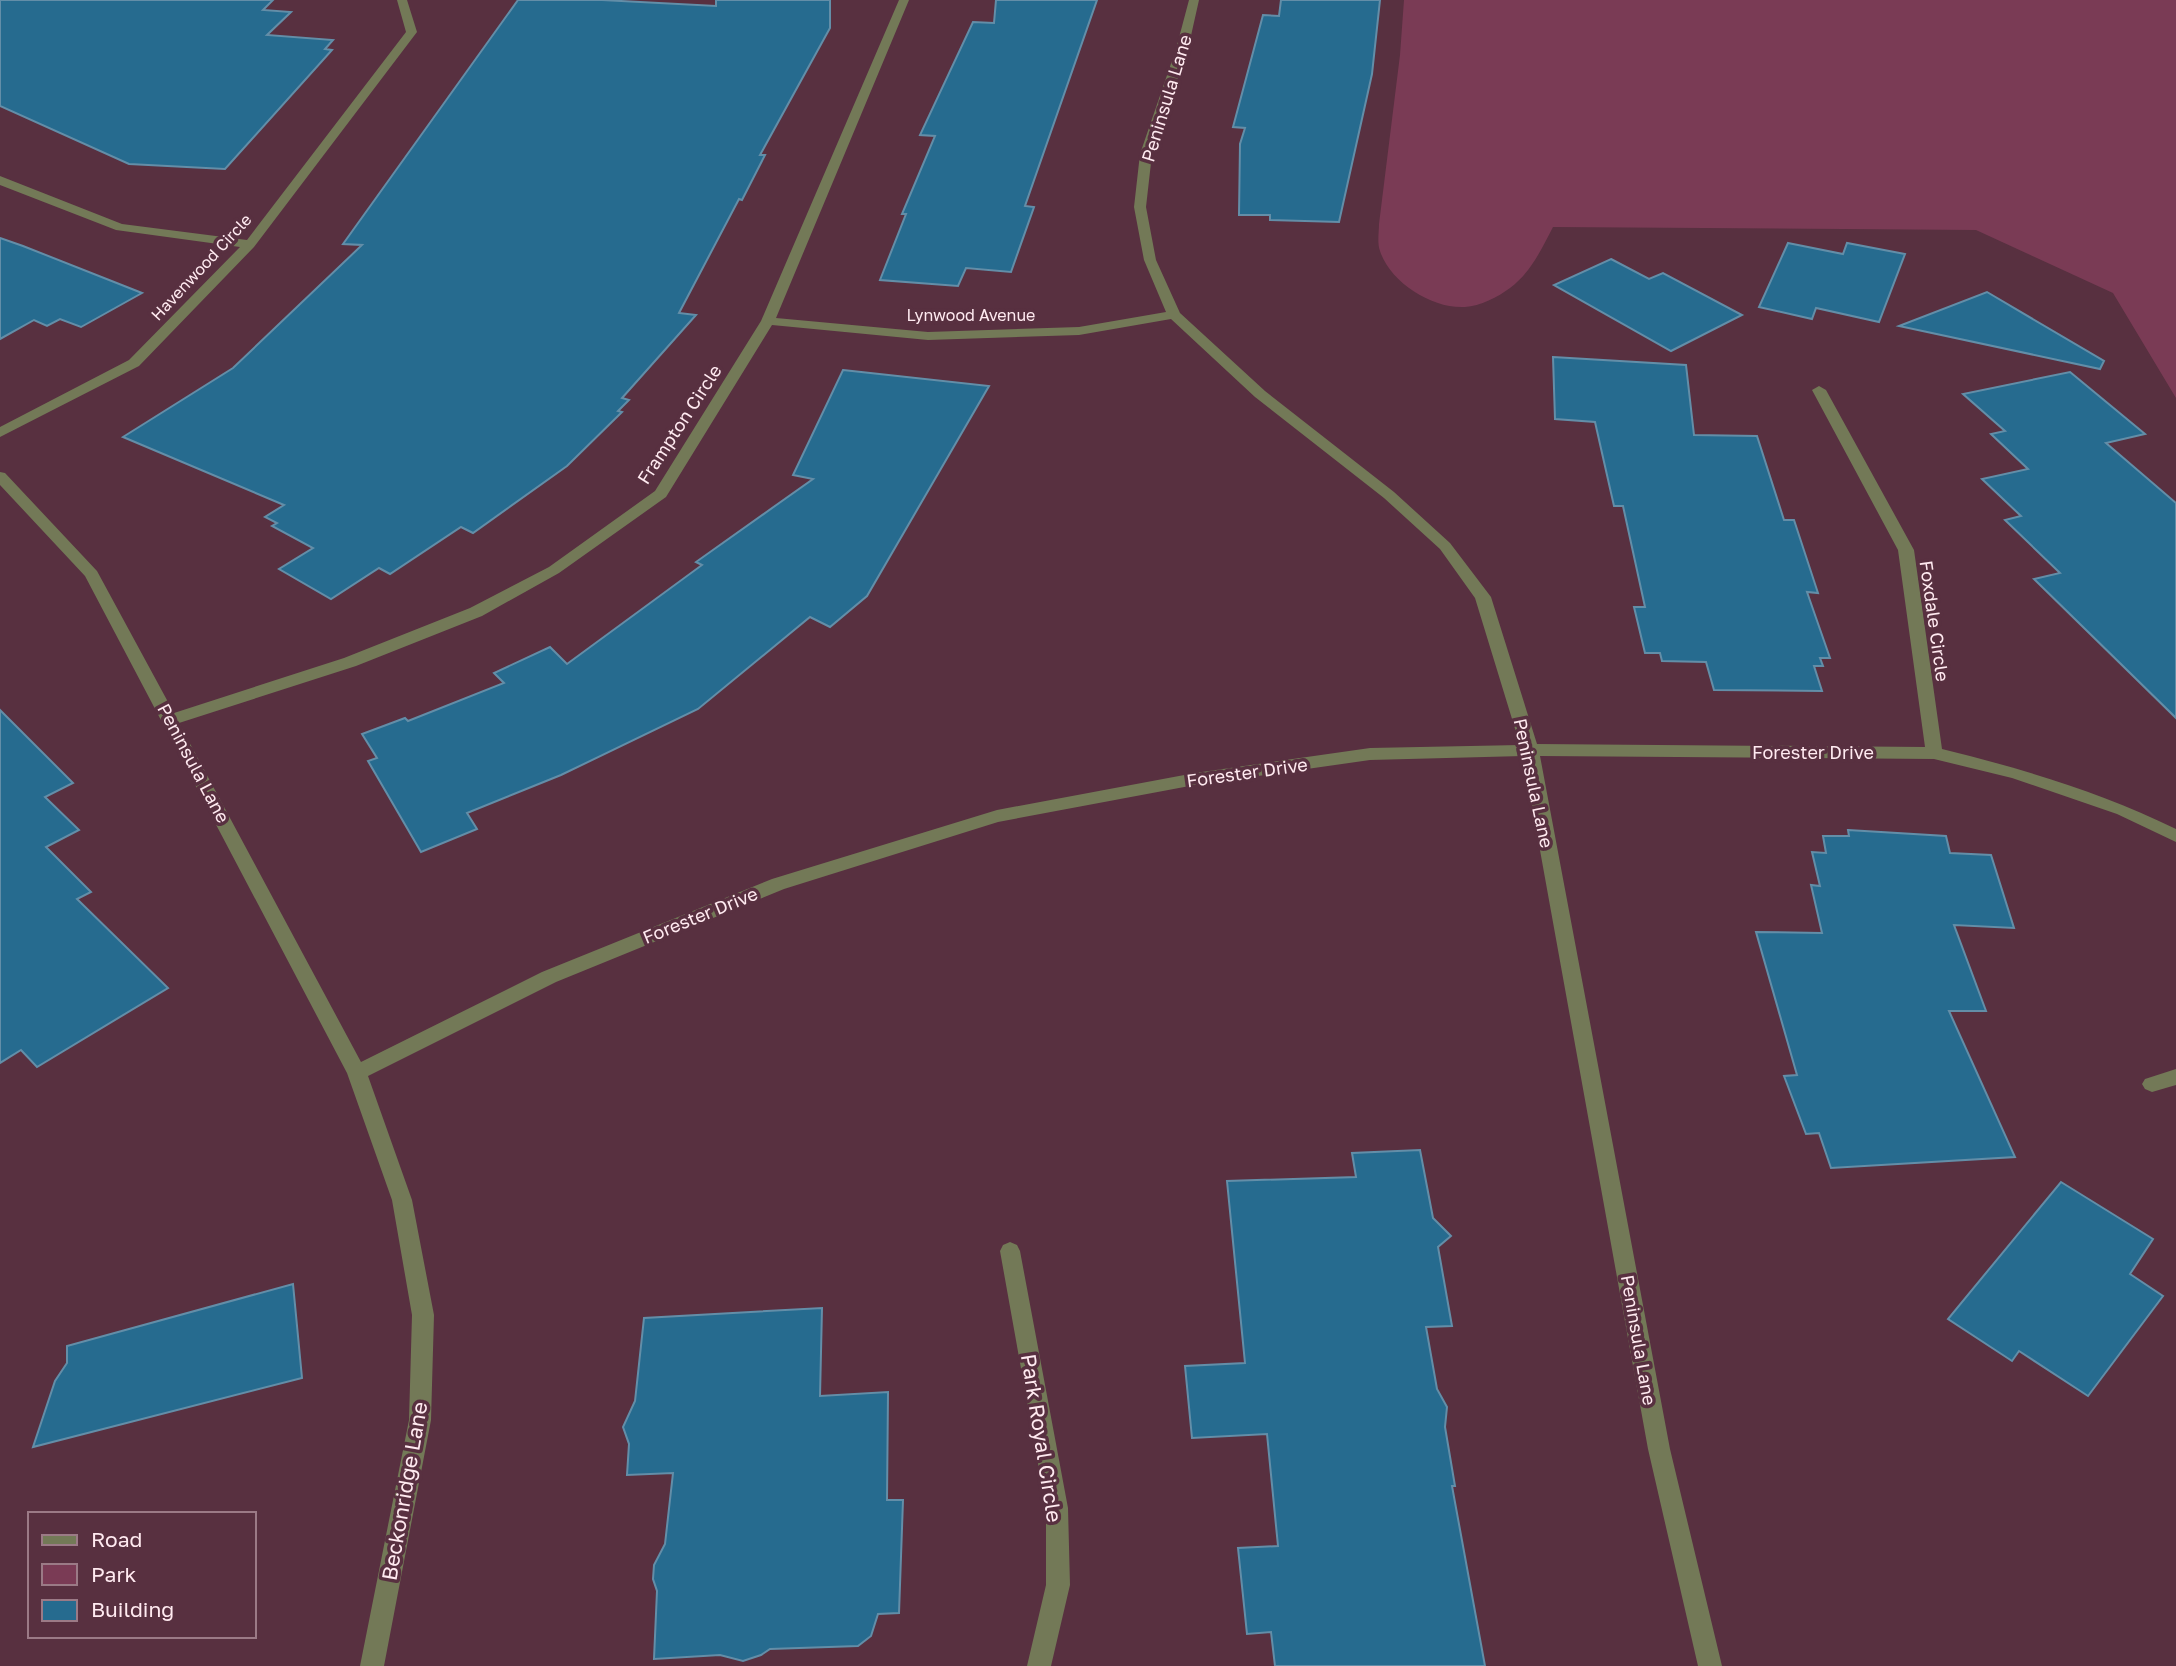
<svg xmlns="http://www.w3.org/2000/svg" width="2176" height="1666" viewBox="0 0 2176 1666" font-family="'Golos Text',sans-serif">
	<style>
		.green { fill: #7a3b55 }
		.building { fill: #266b8f; stroke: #638ea8; stroke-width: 2 }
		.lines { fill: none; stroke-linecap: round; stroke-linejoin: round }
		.minor { fill: #737957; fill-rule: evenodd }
		.labels { text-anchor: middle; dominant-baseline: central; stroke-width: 7; stroke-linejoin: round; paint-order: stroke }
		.far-street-label { font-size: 16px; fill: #ffeaf0; stroke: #583040 }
		.street-label { font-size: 18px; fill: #ffeaf0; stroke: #583040 }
		.near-street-label { font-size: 21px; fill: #ffeaf0; stroke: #583040 }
	</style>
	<rect width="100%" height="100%" fill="#583040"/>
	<path class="green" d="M1404,0H2176V398L2113,293L1976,230L1553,227C1541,250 1531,272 1510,288C1498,297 1480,306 1465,307C1432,309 1390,282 1380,251C1377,243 1379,232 1379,224L1400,55Z"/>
	<g class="building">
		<polygon points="0,0 273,0 263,10 291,12 267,35 333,40 325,49 332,50 225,169 129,164 0,106"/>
		<polygon points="518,0 602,0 716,6 716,0 830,0 830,28 760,155 765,155 742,200 739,199 679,313 696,315 622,398 629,400 618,411 622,412 567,466 473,533 461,527 390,574 379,568 331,599 279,569 313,548 272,526 277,523 265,517 284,505 123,437 233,368 362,245 343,244"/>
		<polygon points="996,0 1097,0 1025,206 1034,207 1011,272 966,268 958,286 880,280 906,214 902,214 935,136 920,135 973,22 994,23"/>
		<polygon points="1281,0 1380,0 1372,74 1339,222 1270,220 1270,215 1239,215 1240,144 1245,128 1233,127 1263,15 1279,16"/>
		<polygon points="0,238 23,246 142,293 81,327 60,319 47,326 34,320 0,339"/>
		<polygon points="1788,243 1843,254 1847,243 1905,254 1879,322 1816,308 1812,319 1759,307"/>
		<polygon points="1611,259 1649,279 1663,273 1742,315 1671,351 1554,285"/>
		<polygon points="1987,292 2104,361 2100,369 1899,326"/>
		<polygon points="1553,357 1686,365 1694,435 1757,436 1784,520 1794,520 1818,593 1807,592 1830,658 1820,658 1823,666 1814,666 1822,691 1714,690 1706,662 1662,661 1660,653 1645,653 1634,607 1645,607 1623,506 1614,506 1595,422 1555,419"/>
		<polygon points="843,370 989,386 867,596 830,627 810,617 698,709 561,775 467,813 477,829 421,852 368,761 377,758 362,734 405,718 408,721 504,683 494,673 550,647 567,664 702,565 696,562 813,479 793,475"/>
		<polygon points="2070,372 2145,434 2106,443 2176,503 2176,718 2034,579 2060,573 2005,520 2021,516 1982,479 2028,469 1991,434 2005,431 1963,394"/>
		<polygon points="0,710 73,783 45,797 79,830 46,847 91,892 77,899 168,988 37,1067 21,1050 0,1063"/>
		<polygon points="1848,830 1946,836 1950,853 1991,855 2014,928 1954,925 1986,1011 1949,1011 2015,1157 1831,1168 1819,1133 1806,1134 1784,1076 1797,1075 1756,932 1822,933 1811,885 1820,886 1812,852 1826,853 1823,836 1849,836"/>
		<polygon points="1420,1150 1433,1218 1451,1236 1438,1247 1452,1326 1426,1327 1437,1389 1447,1407 1445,1427 1455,1486 1452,1486 1485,1666 1275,1666 1271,1632 1247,1634 1238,1548 1278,1546 1267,1434 1192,1438 1185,1366 1245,1363 1227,1181 1356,1177 1352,1153"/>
		<polygon points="2061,1182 2153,1239 2130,1274 2163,1296 2088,1396 2019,1351 2012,1361 1948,1319"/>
		<polygon points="293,1284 302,1378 33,1447 55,1381 67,1363 67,1346"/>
		<polygon points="822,1308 820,1396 888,1392 887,1500 903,1500 899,1613 878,1614 871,1636 858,1646 770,1649 761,1655 743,1661 720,1655 654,1659 657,1591 653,1579 654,1565 665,1544 673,1473 627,1475 629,1444 623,1427 635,1401 644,1318"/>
	</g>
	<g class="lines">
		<g class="minor">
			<polygon points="397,0 407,0 417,32 254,247 139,366 0,437 0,427 129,360 240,247 116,230 0,185 0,176 122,224 247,240 406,32"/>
			<path d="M899,0H909L776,318L928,332L1079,327L1166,312L1144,260L1134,207L1140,154L1176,49L1189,0H1199L1188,49L1152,154L1146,207L1156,260L1180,313L1265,391L1394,492L1450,543L1491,597L1537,744L1925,747L1898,550L1812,390L1819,386L1826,390L1914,550L1942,749C2023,769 2101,792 2176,829V842L2117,814L2012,778L1934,759L1540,756L1670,1449L1722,1666H1698L1648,1449L1523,756L1370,760L1195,785L998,822L784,889L556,982L368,1076L412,1200L434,1315L431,1420L384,1666H360L409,1420L412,1315L392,1200L347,1073L85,576L0,485V472L5,473L97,571L174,713L344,658L470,608L549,567L655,491L761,321ZM1171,319L1255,397L1384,498L1440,549L1475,598L1520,745L1370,748L1195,773L997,810L772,879L542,972L361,1062L179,723L356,666L482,616L559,573L666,497L772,325L928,340L1079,335Z"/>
			<polygon points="2176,1069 2176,1085 2152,1092 2145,1089 2142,1084 2145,1079"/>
			<polygon points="1010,1242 1017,1245 1020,1251 1068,1508 1070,1585 1051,1666 1027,1666 1046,1585 1046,1508 1000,1251 1003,1245"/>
		</g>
	</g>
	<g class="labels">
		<g class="far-street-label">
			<text transform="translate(201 267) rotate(-47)">Havenwood Circle</text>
			<text x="971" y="315">Lynwood Avenue</text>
		</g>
		<g class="street-label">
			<text transform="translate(1166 98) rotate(-73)">Peninsula Lane</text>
			<text transform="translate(679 424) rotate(-57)">Frampton Circle</text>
			<text transform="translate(1935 621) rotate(82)">Foxdale Circle</text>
			<text x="1813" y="752">Forester Drive</text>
			<text transform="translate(194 763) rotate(62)">Peninsula Lane</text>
			<text transform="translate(1247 772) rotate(-8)">Forester Drive</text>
			<text transform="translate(1534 783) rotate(78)">Peninsula Lane</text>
			<text transform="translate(700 915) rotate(-22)">Forester Drive</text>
			<text transform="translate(1639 1340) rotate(80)">Peninsula Lane</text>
		</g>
		<g class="near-street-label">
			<text transform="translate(1042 1438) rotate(81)">Park Royal Circle</text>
			<text transform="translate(404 1491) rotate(-80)">Beckonridge Lane</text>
		</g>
	</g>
	<rect x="28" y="1512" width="228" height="126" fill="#583040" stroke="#9b7a86" stroke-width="2"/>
	<rect x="42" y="1535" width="35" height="10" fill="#737957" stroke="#9b7a86" stroke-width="2"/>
	<text x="91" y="1547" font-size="21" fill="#ffeaf0">Road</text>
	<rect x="42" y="1564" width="35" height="21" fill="#7a3b55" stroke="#9b7a86" stroke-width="2"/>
	<text x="91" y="1582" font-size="21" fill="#ffeaf0">Park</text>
	<rect x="42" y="1600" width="35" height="21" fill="#266b8f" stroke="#9b7a86" stroke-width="2"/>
	<text x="91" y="1617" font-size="21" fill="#ffeaf0">Building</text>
</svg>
